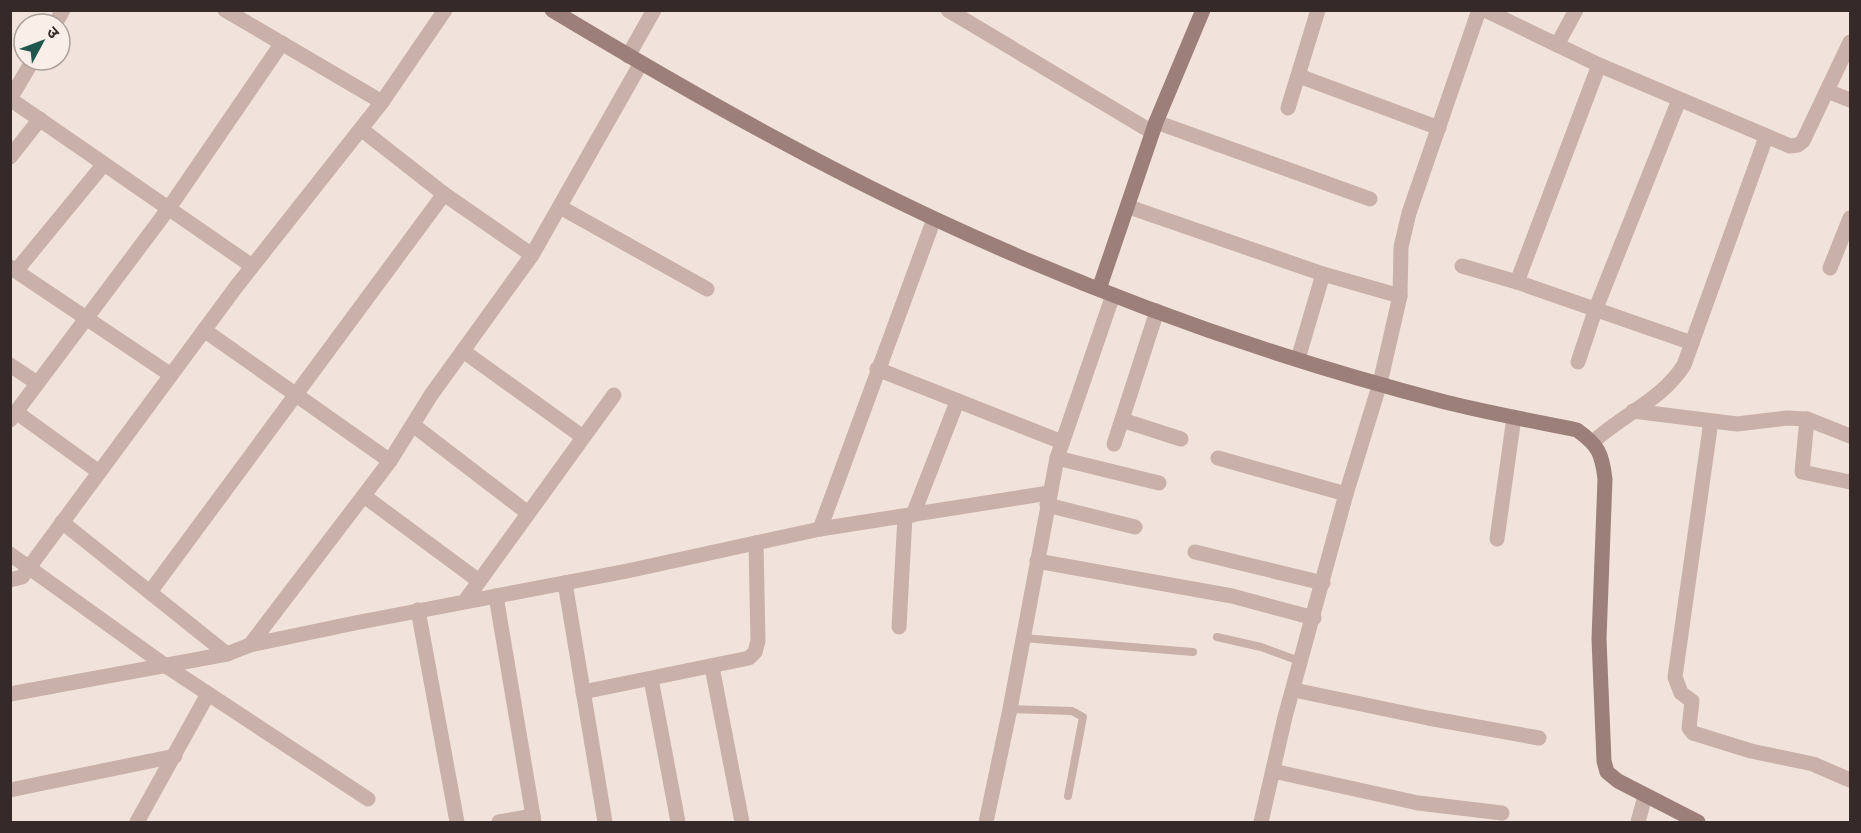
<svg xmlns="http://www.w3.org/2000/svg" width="1861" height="833" viewBox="0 0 1861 833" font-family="'IBM Plex Sans','Noto Sans Devanagari',sans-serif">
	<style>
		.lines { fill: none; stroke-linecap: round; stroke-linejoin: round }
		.lane { stroke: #c9b0a8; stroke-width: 8 }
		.street { stroke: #c9b0a8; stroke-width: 15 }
		.secondary { stroke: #9d7f7a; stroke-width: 15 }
	</style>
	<rect width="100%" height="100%" fill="#f1e3dc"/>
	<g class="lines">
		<g class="lane">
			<polyline points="1217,637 1261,647 1302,662"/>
			<polyline points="1023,638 1193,652"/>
			<polyline points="1010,709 1072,711 1083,717 1068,796"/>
		</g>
		<g class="street">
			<polyline points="225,10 382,102"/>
			<polyline points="948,10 1152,132"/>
			<polyline points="1485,10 1599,65 1790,146 1798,145 1803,141 1850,42"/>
			<polyline points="55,24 63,10"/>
			<polyline points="1557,45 1576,10"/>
			<polyline points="628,56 654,10"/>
			<polyline points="1299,76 1439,128"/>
			<polyline points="1827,91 1850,100"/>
			<polyline points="10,99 252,266"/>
			<polyline points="10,99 33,60"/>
			<polyline points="1288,108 1318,10"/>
			<polyline points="1156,122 1370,199"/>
			<polyline points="361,129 444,194 532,255"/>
			<polyline points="10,157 40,119"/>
			<polyline points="560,207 707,289"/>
			<polyline points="1129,207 1323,274 1400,296"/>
			<polyline points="1462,266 1517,282 1692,343"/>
			<polyline points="10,267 171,375"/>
			<polyline points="1830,268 1850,218"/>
			<polyline points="16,271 104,164"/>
			<polyline points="1517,282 1599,65"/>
			<polyline points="204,330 390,461"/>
			<polyline points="463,351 583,437"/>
			<polyline points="1298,359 1323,274"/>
			<polyline points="1578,362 1596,308 1679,100"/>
			<polyline points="10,365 37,383"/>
			<polyline points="877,369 1062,442"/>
			<polyline points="1633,411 1737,424 1787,418 1807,419 1850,436"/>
			<polyline points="16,412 99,472"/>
			<polyline points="1807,419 1802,472 1850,482"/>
			<polyline points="10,420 169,208 282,43"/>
			<polyline points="1122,420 1181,439"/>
			<polyline points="1711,421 1675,677 1681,693 1692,701 1689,728 1693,733 1751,751 1813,764 1850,780"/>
			<polyline points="413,425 528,513"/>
			<path d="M1593,442C1623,414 1662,400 1684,365L1766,137"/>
			<polyline points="1114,444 1157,311"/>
			<polyline points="1057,458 1159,483"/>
			<polyline points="1218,458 1346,494"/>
			<polyline points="364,496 479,581"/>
			<polyline points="1047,505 1135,527"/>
			<polyline points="913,515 957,402"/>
			<polyline points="62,522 227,654"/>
			<polyline points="820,529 934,219"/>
			<polyline points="1497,539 1514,417"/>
			<polyline points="1195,552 1323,583"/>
			<polyline points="10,554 166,666 368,799"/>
			<polyline points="1037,561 1232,596 1314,618"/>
			<polyline points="10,580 22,577 236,287 382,102 445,10"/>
			<polyline points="565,583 605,822"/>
			<polyline points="150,592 444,194"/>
			<polyline points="496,596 534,822"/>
			<polyline points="465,601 614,395"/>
			<polyline points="418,610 457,822"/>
			<polyline points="899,627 905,516"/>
			<polyline points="250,645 390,461 431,395 532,255 641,63"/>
			<polyline points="712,667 742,822"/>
			<polyline points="651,679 678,822"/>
			<polyline points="1294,690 1428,718 1539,738"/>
			<polyline points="583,692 749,658 755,652 758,641 756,543"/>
			<polyline points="10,694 227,654 250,645 355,623 627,571 820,529 1049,493"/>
			<polyline points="1273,771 1418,803 1502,813"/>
			<polyline points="10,790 175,756"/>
			<polyline points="137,822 208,694"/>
			<polyline points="499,822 533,816"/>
			<polyline points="986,822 1010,709 1057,458 1113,295"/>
			<polyline points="1261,822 1285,717 1346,494 1380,383 1400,296 1401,247 1409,213 1479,10"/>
			<polyline points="1638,822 1645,796"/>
		</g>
		<g class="secondary">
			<path d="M552,10C677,85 803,157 935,219C1098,295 1271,357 1445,402C1489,413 1533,421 1577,430C1598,445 1602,453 1605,479L1599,639L1604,761L1607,772L1618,781L1698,822"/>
			<polyline points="1099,289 1156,122 1203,10"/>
		</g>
	</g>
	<rect width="1861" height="833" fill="none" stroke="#362a28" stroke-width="24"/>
	<g transform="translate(42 42) rotate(49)"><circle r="28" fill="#f9eee8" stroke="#aba09b" stroke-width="1.5"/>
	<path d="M0-4.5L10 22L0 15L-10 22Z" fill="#1f564e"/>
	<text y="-9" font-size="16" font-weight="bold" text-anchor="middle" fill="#362a28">उ</text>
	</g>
</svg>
